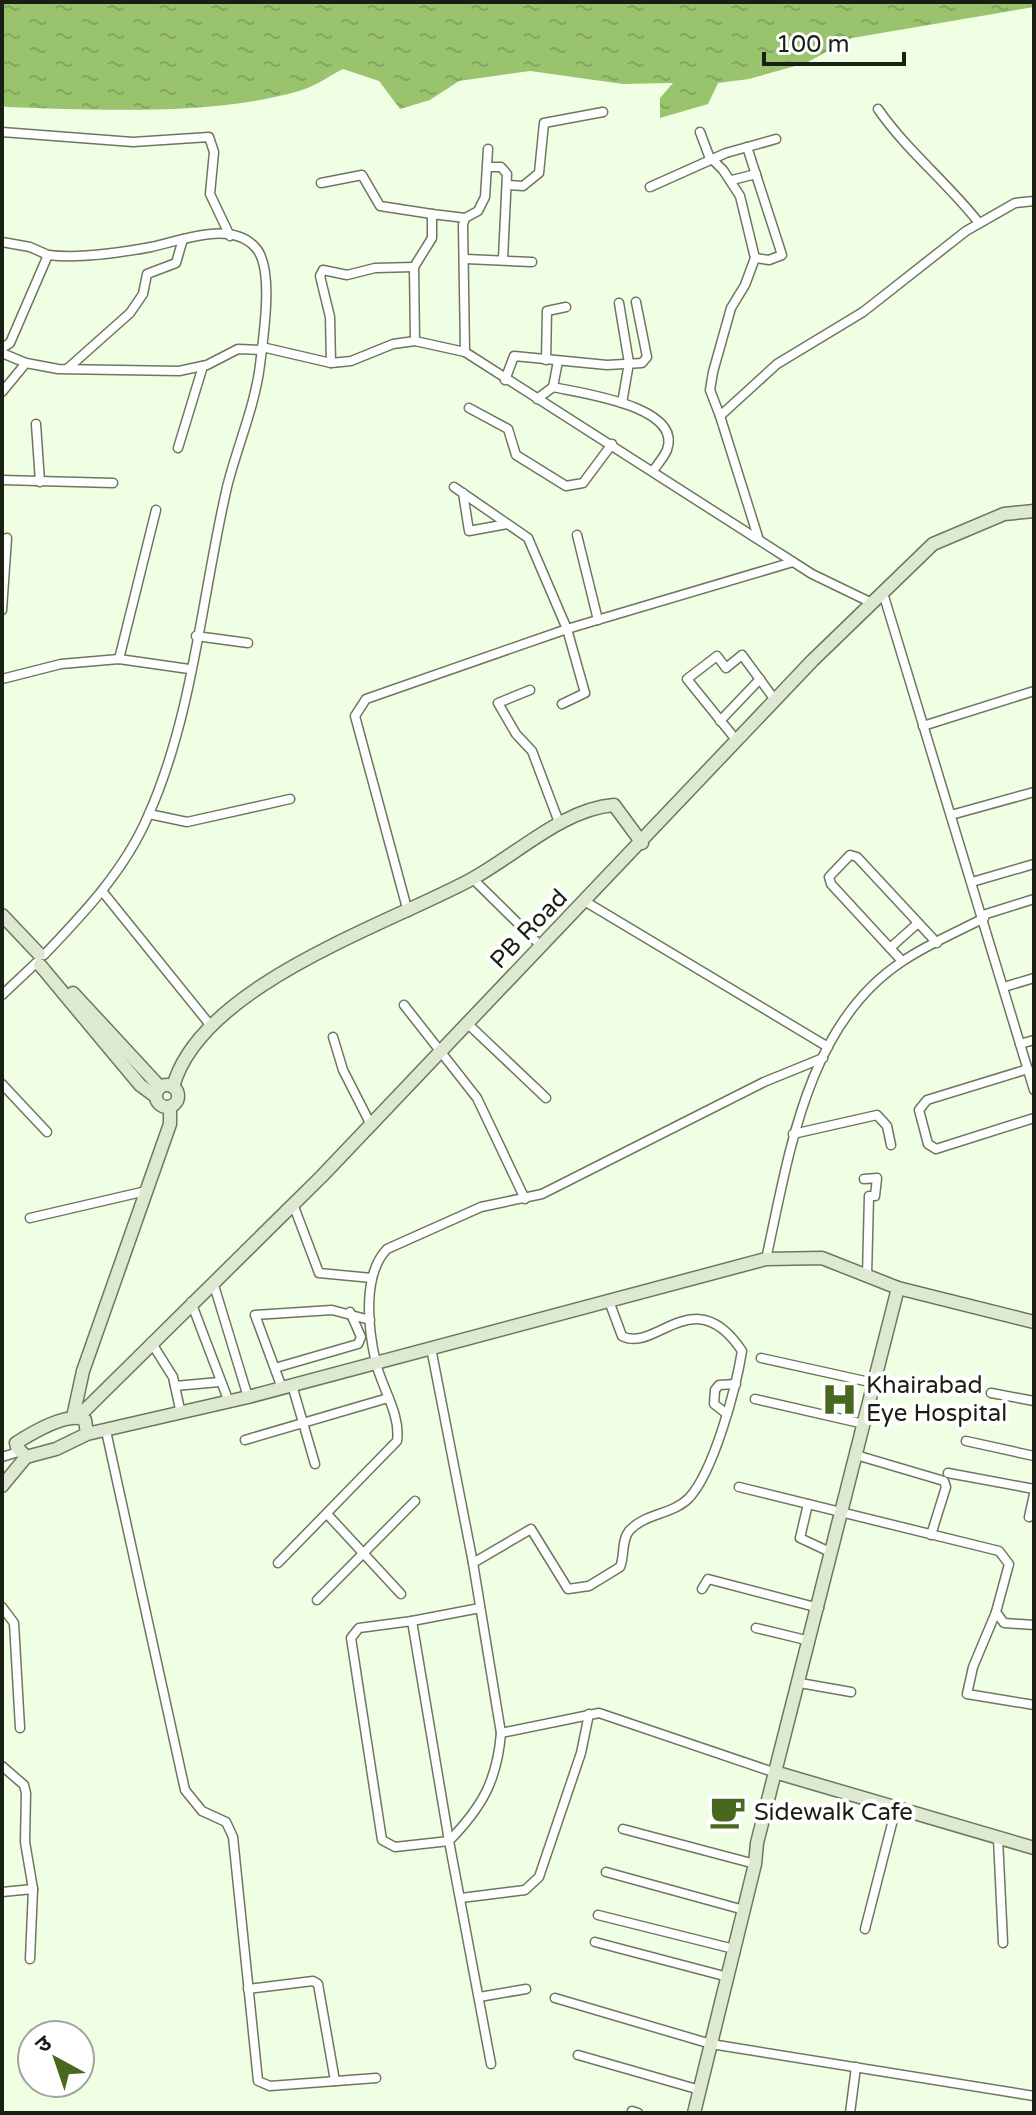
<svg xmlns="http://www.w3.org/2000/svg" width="1036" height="2115" viewBox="0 0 1036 2115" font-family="'Varela Round','Noto Sans Devanagari',sans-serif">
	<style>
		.water { fill: url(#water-ripples) }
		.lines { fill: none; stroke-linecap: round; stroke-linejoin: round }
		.street-casing { stroke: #6b785f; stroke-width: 11 }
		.secondary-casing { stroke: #6b785f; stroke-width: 15 }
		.street { stroke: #fff; stroke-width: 8 }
		.secondary { stroke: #dee9d2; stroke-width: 12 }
		.labels { text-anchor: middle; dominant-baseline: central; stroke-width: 8; stroke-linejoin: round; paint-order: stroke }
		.street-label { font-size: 24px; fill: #1a1f15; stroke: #fff }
		.poi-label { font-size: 24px; fill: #1a1f15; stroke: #fff; text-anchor: start }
	</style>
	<defs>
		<pattern id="water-ripples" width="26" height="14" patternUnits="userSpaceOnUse" patternTransform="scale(2)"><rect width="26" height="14" fill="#99c36d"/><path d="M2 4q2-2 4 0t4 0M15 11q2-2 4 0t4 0" fill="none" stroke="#83a75e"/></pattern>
	</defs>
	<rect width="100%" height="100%" fill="#f0ffe3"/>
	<path class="water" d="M2,2H1034V7L852,38L806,63L749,79L718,83L708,104L660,118V98L673,83L623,84L530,71L459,81L430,100L400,109L379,81L343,69C329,76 314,87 299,91C212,116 97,110 7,107L2,106Z"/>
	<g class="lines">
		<defs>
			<g id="street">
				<path d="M878,109C907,151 948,183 979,223"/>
				<polyline points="2,132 133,142 209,137 214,152 210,194 230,236"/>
				<polyline points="700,132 709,156 723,170 740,196 755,258 745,285 731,308 713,372 710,390 720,416"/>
				<polyline points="747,147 782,255 769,260 755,258"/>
				<polyline points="488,167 501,167 507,174 503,259"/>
				<polyline points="732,180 756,174"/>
				<polyline points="321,183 362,175 380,206 432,214"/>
				<polyline points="507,185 523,186 539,173 544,123 603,112"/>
				<polyline points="650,187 726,153 776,139"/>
				<polyline points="2,242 30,247 48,255"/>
				<polyline points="466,259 532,262"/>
				<polyline points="619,303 629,363 622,403"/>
				<polyline points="415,341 414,267 432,238 432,214 465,218"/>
				<polyline points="262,347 331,363 351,361 393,344 415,341 465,352 812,574 872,603"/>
				<path d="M2,348L10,343L48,255C80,259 119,253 151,247C180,241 230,220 255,247C275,267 263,338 260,365C255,406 237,447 227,487C202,595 193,716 148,816C125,870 84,913 44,955"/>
				<polyline points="465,352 463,225 465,218 478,211 485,197 488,149"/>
				<polyline points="2,353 26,363"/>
				<polyline points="546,360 547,311 566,307"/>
				<polyline points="331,363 330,317 320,276 323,270 347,275 375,268 414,267"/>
				<polyline points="67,369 130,313 143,294 147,274 176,263 183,239"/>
				<polyline points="505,380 514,356 607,365 642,363 647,357 636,302"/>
				<path d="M553,387C580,393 683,406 667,450C664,457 657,465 653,471"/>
				<polyline points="2,392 26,363 58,369 179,371 207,365 238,349 262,350"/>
				<polyline points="537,399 553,387 558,361"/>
				<polyline points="469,408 508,429 516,455 566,486 583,483 612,444"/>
				<polyline points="36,424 40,482"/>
				<polyline points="178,448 203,366"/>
				<polyline points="2,480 113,483"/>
				<polyline points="463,493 469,531 507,524"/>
				<polyline points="577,535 598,620"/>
				<polyline points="758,537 720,416 777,364 863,312 966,231 1015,203 1034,201"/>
				<polyline points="883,593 1034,1090"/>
				<polyline points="2,610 7,538"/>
				<polyline points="196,636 248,643"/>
				<polyline points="119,659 156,510"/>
				<polyline points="2,679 61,664 119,659 189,669"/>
				<polyline points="530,690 498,703 516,734 532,751 560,825"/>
				<polyline points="562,704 585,693 567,629 793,562"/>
				<polyline points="720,721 760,679"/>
				<polyline points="923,726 1034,691"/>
				<polyline points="737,741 687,679 717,656 726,668 742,655 775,700"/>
				<polyline points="149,814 187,822 290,799"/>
				<polyline points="951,815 1034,792"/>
				<polyline points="473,879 542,947"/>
				<polyline points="972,882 1034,864"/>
				<polyline points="102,891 211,1026"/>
				<polyline points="586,902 828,1047"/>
				<polyline points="408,912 355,716 366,699 567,629 528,538 454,487"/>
				<polyline points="983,915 1034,899"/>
				<polyline points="890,948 918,923"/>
				<polyline points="902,961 831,884 829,877 850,855 857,857 937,943"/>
				<polyline points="1004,987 1034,978"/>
				<polyline points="2,995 36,963"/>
				<polyline points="404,1005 477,1098 525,1199"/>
				<polyline points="468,1024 546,1098"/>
				<polyline points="333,1037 343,1070 371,1125"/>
				<polyline points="1020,1044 1034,1040"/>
				<polyline points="1028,1069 927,1100 919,1110 928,1144 936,1149 1034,1118"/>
				<polyline points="2,1084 47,1132"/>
				<polyline points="793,1134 877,1115 887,1126 891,1145"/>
				<polyline points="864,1179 877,1178 875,1196 869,1196 867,1276"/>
				<polyline points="293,1204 319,1273 372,1278"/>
				<polyline points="30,1218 146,1191"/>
				<path d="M766,1259C789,1156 806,1024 903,961C928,944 957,932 984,918"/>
				<polyline points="213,1282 248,1397"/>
				<polyline points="191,1302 229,1402"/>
				<polyline points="151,1342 173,1377 181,1414"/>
				<path d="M431,1348L473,1563L531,1529L568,1589L589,1586L620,1567C625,1556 621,1541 629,1531C645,1513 672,1515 689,1498C714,1471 736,1388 742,1351C694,1279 655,1354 622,1336L609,1301"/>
				<polyline points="761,1358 874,1383"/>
				<polyline points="275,1368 358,1344 361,1337 350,1312"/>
				<polyline points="292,1385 315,1464"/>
				<polyline points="175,1386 219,1382"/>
				<polyline points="282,1388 255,1315 332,1310 370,1320"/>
				<polyline points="991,1393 1034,1401"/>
				<polyline points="755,1399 864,1424"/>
				<polyline points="727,1414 714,1404 715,1390 719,1385 736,1384"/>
				<polyline points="106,1431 185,1790 202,1811 226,1822 233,1837 258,2081 270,2086 376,2078"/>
				<polyline points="245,1440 388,1398"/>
				<polyline points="966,1441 1034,1456"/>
				<polyline points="856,1455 944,1481 946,1487 931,1535"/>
				<polyline points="2,1457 18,1452"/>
				<polyline points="948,1473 1034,1489"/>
				<polyline points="739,1487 999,1551 1009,1564 996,1612 1004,1623 1034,1625"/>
				<polyline points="808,1504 800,1538 832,1553"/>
				<polyline points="327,1514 401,1594"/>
				<polyline points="1029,1517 1034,1494"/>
				<path d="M278,1563L397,1441C401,1415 382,1388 376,1363C368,1329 362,1275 387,1249L481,1207L542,1194L764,1082L823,1058"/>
				<polyline points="473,1563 501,1733 599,1713 776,1773"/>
				<polyline points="702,1589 708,1579 819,1608"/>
				<polyline points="317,1600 415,1501"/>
				<polyline points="2,1607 14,1623 20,1728"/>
				<polyline points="996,1612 973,1667 967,1694 1034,1705"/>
				<polygon points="412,1621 449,1841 395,1847 382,1840 351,1638 359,1628"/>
				<polyline points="412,1621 480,1608"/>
				<polyline points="756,1628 810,1641"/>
				<polyline points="800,1683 851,1692"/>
				<polyline points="2,1766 24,1785 26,1793 25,1842 33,1889 30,1959"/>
				<polyline points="623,1829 755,1864"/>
				<polyline points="998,1838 1003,1943"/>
				<polyline points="606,1872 744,1910"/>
				<polyline points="2,1892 33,1889"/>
				<polyline points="461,1898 525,1890 539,1877 581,1753 589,1714"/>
				<polyline points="598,1915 734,1949"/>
				<polyline points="865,1929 896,1808"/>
				<polyline points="595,1942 728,1977"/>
				<polyline points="248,1989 313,1981 318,1984 335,2081"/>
				<polyline points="479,1997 526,1989"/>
				<polyline points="555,1998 711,2044 1034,2096"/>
				<polyline points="578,2055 700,2090"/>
				<path d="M491,2064L449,1841C482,1807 497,1781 501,1733"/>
				<polyline points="632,2111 638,2113"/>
				<polyline points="850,2113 856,2067"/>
			</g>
			<g id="secondary">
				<polyline points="2,915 39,954"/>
				<polyline points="40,965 140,1085 155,1096"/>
				<polyline points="73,993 160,1087"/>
				<circle cx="167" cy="1096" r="11"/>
				<path d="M173,1087C200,986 386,925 470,880C514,857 562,809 614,805L642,843"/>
				<polyline points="73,1417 83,1371 170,1124 170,1107"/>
				<polyline points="78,1417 322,1176 812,661 933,544 1004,514 1034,511"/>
				<path d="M87,1434L85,1420C68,1411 32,1433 16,1443L17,1447L26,1457L56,1449L87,1434L248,1397L766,1259L822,1258L898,1288L1034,1322"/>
				<polyline points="2,1486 26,1457"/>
				<polyline points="778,1773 1034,1848"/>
				<polyline points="694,2113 755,1864 757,1843 898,1288"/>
			</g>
		</defs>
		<use href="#street" class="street-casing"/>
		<use href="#secondary" class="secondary-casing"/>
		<use href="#street" class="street"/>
		<use href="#secondary" class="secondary"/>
	</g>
	<defs>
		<symbol id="hospital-bare" viewBox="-9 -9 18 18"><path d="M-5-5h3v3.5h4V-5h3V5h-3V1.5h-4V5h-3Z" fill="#47681e" stroke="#fff" stroke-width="2.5" paint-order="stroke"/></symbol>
		<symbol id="cafe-bare" viewBox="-9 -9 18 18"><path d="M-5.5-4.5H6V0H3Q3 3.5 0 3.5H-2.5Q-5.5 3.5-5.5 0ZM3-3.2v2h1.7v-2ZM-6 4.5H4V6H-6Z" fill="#47681e" stroke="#fff" stroke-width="2.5" paint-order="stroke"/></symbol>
	</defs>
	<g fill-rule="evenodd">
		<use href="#hospital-bare" x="814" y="1374" width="51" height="51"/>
		<use href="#cafe-bare" x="702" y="1786" width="51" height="51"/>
	</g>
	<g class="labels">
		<g class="street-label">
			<text transform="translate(529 929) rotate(-46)">PB Road</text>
		</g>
		<g class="poi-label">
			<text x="866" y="1385">Khairabad<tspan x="866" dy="28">Eye Hospital</tspan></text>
			<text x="754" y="1812">Sidewalk Cafe</text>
		</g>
	</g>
	<rect width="1036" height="2115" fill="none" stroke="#1a1f15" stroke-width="8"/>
	<g transform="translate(56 2059) rotate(320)"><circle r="38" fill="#ffffff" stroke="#a3a5a1" stroke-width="2"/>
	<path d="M0-6L14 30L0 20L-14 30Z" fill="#47681e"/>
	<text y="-12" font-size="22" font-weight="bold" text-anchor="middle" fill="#1a1f15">उ</text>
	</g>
	<path d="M764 52v12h140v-12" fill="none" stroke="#1a1f15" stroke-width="4"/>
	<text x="776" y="52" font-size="24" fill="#1a1f15" stroke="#ffffff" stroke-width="6" paint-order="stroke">100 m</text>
</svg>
